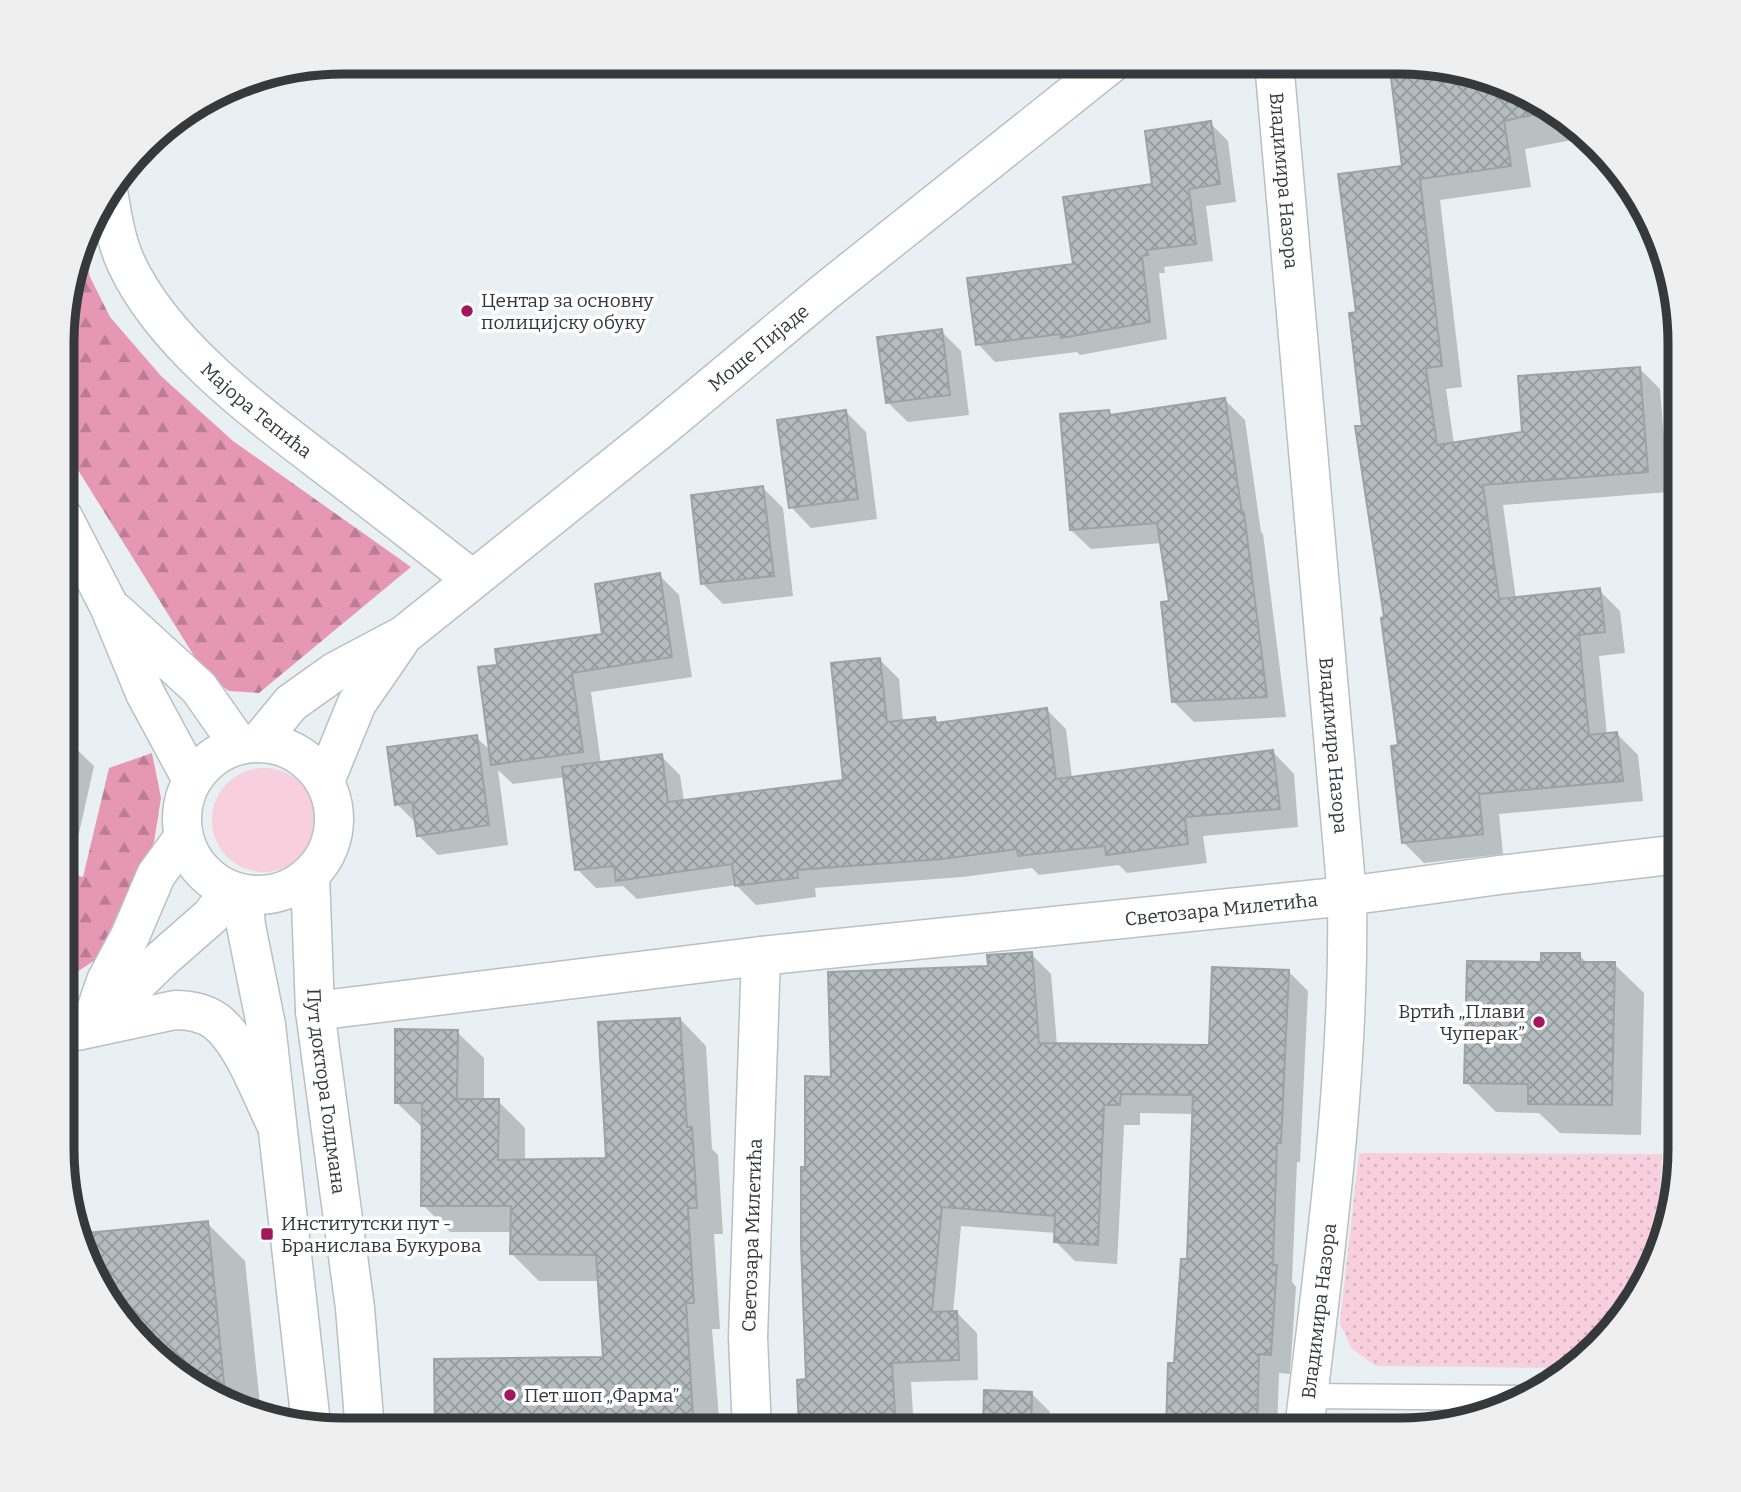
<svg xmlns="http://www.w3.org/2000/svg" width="1741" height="1492" viewBox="0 0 1741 1492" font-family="Bitter,serif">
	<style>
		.grass { fill: #f8cfdc }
		.forest { fill: url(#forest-firs) }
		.park { fill: url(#park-dots) }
		.shadow { fill: #0003 }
		.building { fill: url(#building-cross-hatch); stroke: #9ca3a7; stroke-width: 2 }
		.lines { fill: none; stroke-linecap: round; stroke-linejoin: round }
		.lane-casing { stroke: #b9c0c4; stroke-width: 27 }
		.street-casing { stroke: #b9c0c4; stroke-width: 41 }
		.secondary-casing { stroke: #b9c0c4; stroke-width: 41 }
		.lane { stroke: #fff; stroke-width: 24 }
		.street { stroke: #fff; stroke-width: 38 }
		.secondary { stroke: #fff; stroke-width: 38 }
		.poi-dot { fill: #a3165d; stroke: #fff; stroke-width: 2.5 }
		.labels { text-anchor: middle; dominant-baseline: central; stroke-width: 7; stroke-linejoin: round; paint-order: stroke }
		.street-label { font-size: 19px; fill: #36393b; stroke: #fff }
		.poi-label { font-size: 19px; fill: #36393b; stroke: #fff; text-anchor: start }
		.rim { fill: none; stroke: #36393b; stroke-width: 9 }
	</style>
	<defs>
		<pattern id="forest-firs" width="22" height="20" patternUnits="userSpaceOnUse" patternTransform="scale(1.75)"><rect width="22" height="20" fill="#e698b3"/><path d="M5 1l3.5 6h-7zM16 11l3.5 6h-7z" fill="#bb7d93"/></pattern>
		<pattern id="park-dots" width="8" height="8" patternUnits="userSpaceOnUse" patternTransform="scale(1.75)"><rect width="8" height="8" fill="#f8cfdc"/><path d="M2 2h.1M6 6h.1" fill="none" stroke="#d5b2be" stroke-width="1.8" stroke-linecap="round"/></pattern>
		<pattern id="building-cross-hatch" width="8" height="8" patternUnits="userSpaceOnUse" patternTransform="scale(1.75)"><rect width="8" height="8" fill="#b4bcbf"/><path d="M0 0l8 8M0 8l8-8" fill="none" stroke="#939a9c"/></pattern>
	</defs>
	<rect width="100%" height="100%" fill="#e8f0f3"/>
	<circle class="grass" cx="264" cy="820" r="52"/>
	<g class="forest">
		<polygon points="83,250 90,277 110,317 161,376 233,441 411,567 259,693 229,691 206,675 63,446 64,305"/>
		<polygon points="152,753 161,798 154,842 95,960 62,982 63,872 83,877 109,768"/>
	</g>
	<polygon class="park" points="1359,1153 1662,1154 1658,1258 1597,1349 1568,1368 1376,1366 1351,1348 1340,1323"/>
	<g class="shadow">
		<polygon points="1340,62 1417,62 1523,90 1588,137 1525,149 1531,187 1440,200 1462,387 1446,389 1454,444 1524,434 1639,368 1660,389 1668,492 1503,505 1516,599 1599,590 1620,611 1625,653 1599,656 1607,735 1617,734 1638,755 1643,801 1499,814 1503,854 1424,863 1403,842 1400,747 1363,427 1358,314 1404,167 1392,71 1355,76"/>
		<polygon points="1210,123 1228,141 1236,202 1206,206 1213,261 1164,267 1165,273 1159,273 1167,339 1080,355 1077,352 995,362 978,344 1074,266 1154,185"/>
		<polygon points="941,331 961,351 969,415 908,422 887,402"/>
		<polygon points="1225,400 1245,420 1261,532 1263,534 1286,717 1194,722 1174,702 1171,603 1162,543 1091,549 1071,530 1109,412 1113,416"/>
		<polygon points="846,412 866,432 877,519 811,528 791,507"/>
		<polygon points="763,488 783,508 793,596 723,604 703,584"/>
		<polygon points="659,575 679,595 692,677 591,692 601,764 661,756 680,775 684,802 844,782 880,660 899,679 903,722 935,719 940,725 1047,710 1066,729 1072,778 1273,752 1294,774 1298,827 1203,836 1207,863 1127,873 1119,865 1039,875 1032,868 962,877 815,888 816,897 756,905 736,885 637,899 623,886 596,888 577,869 565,777 513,784 498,770 508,845 438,855 418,835 417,824 397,804 476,737 491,751 499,667 604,635"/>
		<polygon points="63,744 73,746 94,766 75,851 63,849"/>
		<polygon points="1031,954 1051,974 1057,1045 1211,1047 1288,971 1308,991 1300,1162 1297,1162 1292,1282 1296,1287 1290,1374 1279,1373 1277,1430 1168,1430 1170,1365 1175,1365 1188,1261 1194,1114 1140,1113 1140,1125 1124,1125 1117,1264 1075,1261 1055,1241 1056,1233 961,1226 953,1313 957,1313 977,1333 978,1380 911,1382 914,1430 801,1431 808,1381 807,1169 833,1078 990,968"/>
		<polygon points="1579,955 1587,963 1614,964 1644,993 1641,1135 1560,1133 1539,1113 1496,1112 1466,1082 1543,964"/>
		<polygon points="680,1019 706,1046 712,1149 718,1155 723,1234 714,1234 720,1329 712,1329 720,1431 437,1431 604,1359 600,1281 539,1281 512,1254 512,1232 450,1232 423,1205 424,1129 396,1102 457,1032 484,1058 484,1101 498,1101 525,1128 525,1161 608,1160"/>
		<polygon points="207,1223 245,1261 261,1414 235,1409 143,1348 83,1257 78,1236"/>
		<polygon points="986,1392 1031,1393 1050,1412 1050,1420 1060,1430 985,1430"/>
	</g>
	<g class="building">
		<polygon points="1389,62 1417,62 1523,90 1551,111 1504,121 1511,166 1420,179 1442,366 1426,368 1437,445 1522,432 1518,376 1640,367 1648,472 1483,485 1499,599 1600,588 1605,632 1579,635 1589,735 1617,732 1623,781 1479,794 1483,834 1402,843 1391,746 1398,745 1381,618 1384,617 1355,426 1362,426 1349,313 1356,312 1338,174 1402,166"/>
		<polygon points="1211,121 1220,184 1189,189 1196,244 1147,250 1148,255 1142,256 1150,322 1061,338 1060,334 976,345 967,278 1073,264 1063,197 1152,184 1145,131"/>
		<polygon points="942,329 950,395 886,403 877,337"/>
		<polygon points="1225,398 1242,513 1244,512 1267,697 1172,702 1161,602 1169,601 1157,523 1070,530 1060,414 1109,410 1110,415"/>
		<polygon points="846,410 858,499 789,508 777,420"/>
		<polygon points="763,486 774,576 701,584 691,495"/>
		<polygon points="660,573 672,657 572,673 583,752 491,765 478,667 497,665 495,649 602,634 595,584"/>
		<polygon points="880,658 887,722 935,717 936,723 1047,708 1056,779 1273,750 1280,809 1185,817 1188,844 1106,855 1105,846 1018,856 1017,849 942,859 797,870 798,878 735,886 732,864 616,881 614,866 575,870 562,767 662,754 668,802 843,780 831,663"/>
		<polygon points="477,735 489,825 417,836 412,802 395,805 387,747"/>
		<polygon points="1032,952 1039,1043 1209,1045 1212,967 1289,970 1281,1143 1277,1143 1273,1265 1277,1265 1271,1355 1259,1354 1257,1430 1166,1430 1168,1363 1174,1363 1181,1259 1187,1259 1193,1095 1121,1094 1120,1105 1104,1105 1098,1245 1054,1242 1055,1216 942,1207 932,1312 957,1311 959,1360 892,1363 896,1430 799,1431 797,1380 806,1379 801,1245 801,1167 805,1167 805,1076 831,1077 828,972 988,966 987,955"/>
		<polygon points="1541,953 1580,953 1580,962 1615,962 1612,1105 1528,1104 1528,1084 1464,1083 1467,961 1541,962"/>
		<polygon points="680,1018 687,1127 692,1127 697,1208 688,1208 694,1303 686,1303 694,1431 435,1431 434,1359 603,1357 596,1255 510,1254 511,1206 421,1206 422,1103 395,1103 395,1029 458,1030 457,1099 499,1099 498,1160 606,1158 598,1022"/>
		<polygon points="208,1221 226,1404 143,1348 83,1257 77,1234"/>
		<polygon points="984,1390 1032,1392 1031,1430 983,1430"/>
	</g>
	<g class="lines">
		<defs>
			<polyline id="lane" points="1309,1396 1524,1398"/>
			<g id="street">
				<path id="s1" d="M1274,62L1347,896C1350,1075 1325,1253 1304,1430"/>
				<path id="s2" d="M108,191C112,215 116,241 126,263C165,348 265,419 338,475C383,509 427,544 472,579"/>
				<polyline points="63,517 109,606 145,693 192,780"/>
				<polyline points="116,612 199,688 239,745"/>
				<path id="s3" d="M315,1011L761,956L1347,896L1499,875L1680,854"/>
				<polyline points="95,1013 106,981 130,936 156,875 183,838"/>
				<polyline points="86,1022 95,1013 127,993 162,959 211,916 230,890"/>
				<path d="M77,1031L175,1010C190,1010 205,1013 217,1022C243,1043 260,1092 275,1122"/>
				<path id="s4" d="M752,1431L748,1337L761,956"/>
			</g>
			<g id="secondary">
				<path id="s5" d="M259,742L291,703L336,671L404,635L658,431L826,291L1113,62"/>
				<circle cx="258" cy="819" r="76"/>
				<polyline points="325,781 357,703 399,642"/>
				<path id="s6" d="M310,875L315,1011L355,1308L365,1431"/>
				<polyline points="243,894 246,926 266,1025 311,1424"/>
			</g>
		</defs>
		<use href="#lane" class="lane-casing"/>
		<use href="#street" class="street-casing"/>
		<use href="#secondary" class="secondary-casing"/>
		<use href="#lane" class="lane"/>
		<use href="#street" class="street"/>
		<use href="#secondary" class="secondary"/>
	</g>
	<g class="poi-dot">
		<circle cx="467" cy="311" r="7"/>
		<circle cx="1539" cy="1022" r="7"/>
		<rect x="260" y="1227" width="14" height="14" rx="3.5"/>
		<circle cx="510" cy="1395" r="7"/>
	</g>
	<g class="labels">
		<g class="street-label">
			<text stroke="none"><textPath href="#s1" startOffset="119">Владимира Назора</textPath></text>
			<text stroke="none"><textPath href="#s5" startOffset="639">Моше Пијаде</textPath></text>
			<text stroke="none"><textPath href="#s2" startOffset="273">Мајора Тепића</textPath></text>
			<text stroke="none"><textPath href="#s1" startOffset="686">Владимира Назора</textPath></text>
			<text stroke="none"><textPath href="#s3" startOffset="912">Светозара Милетића</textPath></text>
			<text stroke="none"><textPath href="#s6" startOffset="217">Пут доктора Голдмана</textPath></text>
			<text stroke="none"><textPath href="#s4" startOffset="196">Светозара Милетића</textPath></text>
			<text transform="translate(1319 1311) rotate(-83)">Владимира Назора</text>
		</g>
		<g class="poi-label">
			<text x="481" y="300">Центар за основну<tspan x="481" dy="22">полицијску обуку</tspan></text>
			<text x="1525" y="1011" text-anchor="end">Вртић „Плави<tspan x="1525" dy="22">Чуперак”</tspan></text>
			<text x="281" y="1223">Институтски пут -<tspan x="281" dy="22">Бранислава Букурова</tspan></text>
			<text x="524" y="1395">Пет шоп „Фарма”</text>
		</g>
	</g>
	<path d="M0 0H1741V1492H0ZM343 74H1399A269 269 0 0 1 1668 343V1149A269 269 0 0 1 1399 1418H343A269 269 0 0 1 74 1149V343A269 269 0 0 1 343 74Z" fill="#efefef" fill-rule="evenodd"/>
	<path class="rim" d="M343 74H1399A269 269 0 0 1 1668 343V1149A269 269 0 0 1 1399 1418H343A269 269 0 0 1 74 1149V343A269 269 0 0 1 343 74Z"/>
</svg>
